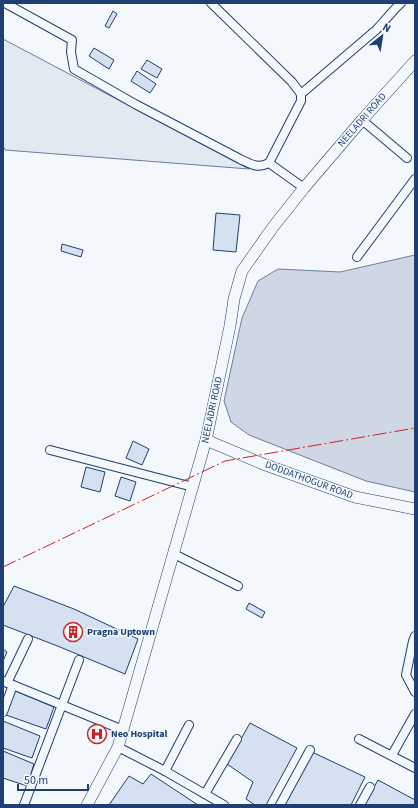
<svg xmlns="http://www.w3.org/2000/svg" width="418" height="808" viewBox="0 0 418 808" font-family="'Source Sans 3',sans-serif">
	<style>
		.green { fill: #e3e9f0; stroke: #687fa3 }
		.water { fill: #cfd7e4; stroke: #687fa3 }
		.building { fill: #d5e0f0; stroke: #1d3f73 }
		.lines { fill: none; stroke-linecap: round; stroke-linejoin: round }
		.minor-casing { stroke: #1d3f73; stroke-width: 10 }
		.tertiary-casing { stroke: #1d3f73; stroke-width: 12 }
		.minor { stroke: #f4f7fb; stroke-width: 8 }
		.tertiary { stroke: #f4f7fb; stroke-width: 11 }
		.power { stroke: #c62828; stroke-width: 1; stroke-dasharray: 14 3 2 3; stroke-linecap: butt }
		.labels { text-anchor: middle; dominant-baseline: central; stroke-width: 3; stroke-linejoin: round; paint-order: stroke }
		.street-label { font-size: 10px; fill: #1d3f73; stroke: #f4f7fb }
		.poi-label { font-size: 10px; font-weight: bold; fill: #1d3f73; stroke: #f4f7fb; text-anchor: start }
	</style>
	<rect width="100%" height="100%" fill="#f4f7fb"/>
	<polygon class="green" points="3,39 249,169 5,150 3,146"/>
	<polygon class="water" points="415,255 415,492 366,481 249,435 231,422 224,401 242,318 258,281 278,269 340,272"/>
	<g class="building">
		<polygon points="113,11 117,14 109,28 105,26"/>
		<polygon points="94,48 114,60 109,69 89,56"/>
		<polygon points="147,60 162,69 157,78 141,69"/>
		<polygon points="137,71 156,84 150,93 131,81"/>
		<polygon points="216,213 240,215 236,252 213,250"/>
		<polygon points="62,244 83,250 81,257 61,251"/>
		<polygon points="133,441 149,449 142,465 126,458"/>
		<polygon points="86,467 105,472 100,492 81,487"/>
		<polygon points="121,477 136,482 130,501 115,496"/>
		<polygon points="14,586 74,609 138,639 125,674 60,647 3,625 3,607"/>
		<polygon points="249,603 265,612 262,618 246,609"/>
		<polygon points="3,649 7,652 3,661"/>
		<polygon points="13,690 54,707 46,729 6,715"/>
		<polygon points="3,721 40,736 32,758 3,748"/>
		<polygon points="250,723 297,748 266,805 255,805 246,799 253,782 227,764"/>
		<polygon points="3,751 34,764 27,786 3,778"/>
		<polygon points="312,752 365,777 351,805 282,805"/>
		<polygon points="151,774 198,805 109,805 129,776 143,784"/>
		<polygon points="378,780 415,800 415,805 364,805"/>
	</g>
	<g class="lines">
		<defs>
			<g id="minor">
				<path d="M5,3L72,40L71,52L74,69L135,104L240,159C251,164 257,169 269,163L301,101V94L292,82L211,3"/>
				<path d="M301,94L376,30C385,21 391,12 401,3"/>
				<polyline points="362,120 407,158"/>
				<polyline points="269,163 304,188"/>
				<polyline points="357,257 415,179"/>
				<polyline points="50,450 193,487"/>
				<polyline points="174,554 238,586"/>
				<polyline points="415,636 413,641 406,675 415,692"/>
				<polyline points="3,681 123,730"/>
				<polyline points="7,683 28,639"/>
				<polyline points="3,712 13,685"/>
				<polyline points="359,739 415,768"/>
				<polyline points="118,747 165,771 224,805"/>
				<polyline points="392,755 415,714"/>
				<polyline points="165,771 189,725"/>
				<polyline points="205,794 237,739"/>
				<polyline points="24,805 79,660"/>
				<polyline points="280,805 310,750"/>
				<polyline points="360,805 370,787"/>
			</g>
			<g id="tertiary">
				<polyline points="206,440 263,464 355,497 415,509"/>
				<polyline points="87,805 118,747 206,440 230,326 234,299 242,271 273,227 304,188 362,120 415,61"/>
			</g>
		</defs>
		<use href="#minor" class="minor-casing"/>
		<use href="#tertiary" class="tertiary-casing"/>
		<use href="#minor" class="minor"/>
		<use href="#tertiary" class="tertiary"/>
		<polyline class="power" points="3,567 225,461 415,428"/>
	</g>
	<defs>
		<symbol id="building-ring" viewBox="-11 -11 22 22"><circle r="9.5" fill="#f4f7fb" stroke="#c62828" stroke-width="1.5"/><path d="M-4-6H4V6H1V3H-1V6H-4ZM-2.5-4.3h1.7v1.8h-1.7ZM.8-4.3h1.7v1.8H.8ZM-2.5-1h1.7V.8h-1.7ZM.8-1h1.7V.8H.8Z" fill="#c62828"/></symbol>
		<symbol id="hospital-ring" viewBox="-11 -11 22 22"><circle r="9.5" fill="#f4f7fb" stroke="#c62828" stroke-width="1.5"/><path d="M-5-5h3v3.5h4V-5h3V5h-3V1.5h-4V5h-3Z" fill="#c62828"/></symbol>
	</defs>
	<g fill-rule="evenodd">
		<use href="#building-ring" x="62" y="621" width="22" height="22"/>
		<use href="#hospital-ring" x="86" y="723" width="22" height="22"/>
	</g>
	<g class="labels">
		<g class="street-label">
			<text transform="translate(362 120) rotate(-49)">NEELADRI ROAD</text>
			<text transform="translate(212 410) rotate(-78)">NEELADRI ROAD</text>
			<text transform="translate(309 480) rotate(20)">DODDATHOGUR ROAD</text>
		</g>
		<g class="poi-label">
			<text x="87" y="632">Pragna Uptown</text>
			<text x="111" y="734">Neo Hospital</text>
		</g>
	</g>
	<rect width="418" height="808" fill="none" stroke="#1d3f73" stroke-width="8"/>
	<g transform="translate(382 36) rotate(30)" stroke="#f4f7fb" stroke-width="3" paint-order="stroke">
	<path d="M0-3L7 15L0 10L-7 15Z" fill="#1d3f73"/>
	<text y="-6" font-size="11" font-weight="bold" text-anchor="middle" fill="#1d3f73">N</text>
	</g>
	<path d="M18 784v6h70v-6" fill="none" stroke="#1d3f73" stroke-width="2"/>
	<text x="24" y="784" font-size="12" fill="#1d3f73" stroke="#f4f7fb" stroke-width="3" paint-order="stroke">50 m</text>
</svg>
